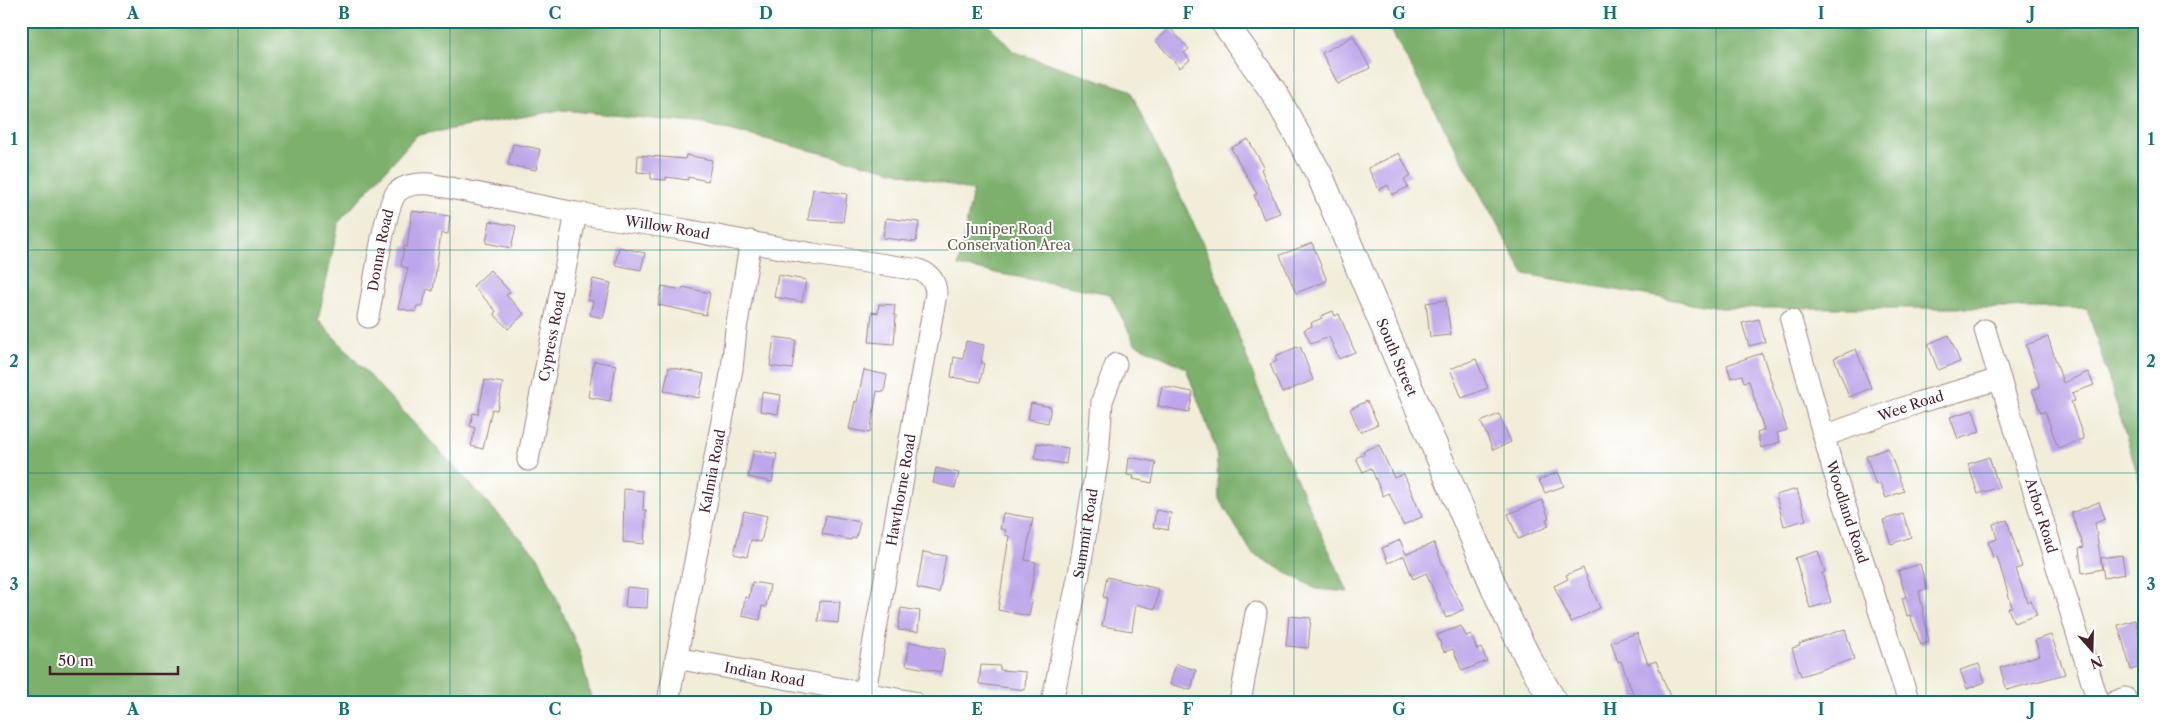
<svg xmlns="http://www.w3.org/2000/svg" width="2165" height="723" viewBox="0 0 2165 723" font-family="'Libre Caslon Text',serif">
	<style>
		.forest { fill: #7cb06c; stroke: #63684c }
		.building { fill: #bda7ea }
		.lines { fill: none; stroke-linecap: round; stroke-linejoin: round }
		.minor-casing { stroke: #9e8682; stroke-width: 23 }
		.major-casing { stroke: #9e8682; stroke-width: 28 }
		.minor { stroke: #fff; stroke-width: 21 }
		.major { stroke: #fff; stroke-width: 26 }
		.grid { fill: none; stroke: #0f766e; stroke-width: 1; stroke-opacity: 0.55 }
		.labels { text-anchor: middle; dominant-baseline: central; stroke-width: 4; stroke-linejoin: round; paint-order: stroke }
		.street-label { font-size: 14px; fill: #4a1f2b; stroke: #fff }
		.park-label { font-size: 14px; fill: #665c47; stroke: #fff }
		.neatline { fill: none; stroke: #0f766e; stroke-width: 2 }
		.grid-label { font-size: 16px; text-anchor: middle; font-weight: bold; fill: #0f766e }
	</style>
	<rect width="100%" height="100%" fill="#fff"/>
	<filter id="ink" filterUnits="userSpaceOnUse"><feTurbulence type="fractalNoise" baseFrequency=".02" numOctaves="2"/><feDisplacementMap in="SourceGraphic" scale="10" xChannelSelector="R" yChannelSelector="G"/><feConvolveMatrix kernelMatrix="1 2 1 2 8 2 1 2 1" color-interpolation-filters="sRGB"/></filter>
	<filter id="wash" filterUnits="userSpaceOnUse"><feTurbulence type="fractalNoise" baseFrequency=".0096" numOctaves="4" result="noise"/><feDisplacementMap in="SourceGraphic" scale="20" xChannelSelector="R" yChannelSelector="G"/><feGaussianBlur stdDeviation="1.12" result="paint"/><feColorMatrix in="noise" values="0 0 0 0 0 0 0 0 0 0 0 0 0 0 0 0 0 1.4 0 .05"/><feComposite in="paint" operator="in"/></filter>
	<g filter="url(#wash)">
		<rect width="100%" height="100%" fill="#f1edd9"/>
		<g class="forest">
			<polygon points="21,21 985,21 1014,52 1130,90 1208,254 1271,423 1348,592 1316,589 1252,553 1219,499 1216,449 1186,368 1135,344 1110,294 958,266 973,191 705,124 562,110 417,135 339,222 318,320 539,558 580,653 592,702 21,702"/>
			<polygon points="1386,21 2144,21 2144,495 2087,308 1720,308 1524,274"/>
		</g>
		<g id="blocks">
			<g class="building">
				<polygon points="1170,28 1189,49 1184,53 1190,60 1180,68 1156,41"/>
				<polygon points="1353,36 1370,68 1338,84 1322,53"/>
				<polygon points="1248,139 1264,167 1261,169 1280,213 1264,219 1254,195 1257,194 1231,148"/>
				<polygon points="513,144 540,149 536,170 508,165"/>
				<polygon points="1399,153 1411,176 1404,179 1408,187 1392,195 1388,185 1379,190 1368,168"/>
				<polygon points="638,155 685,159 686,155 712,160 708,181 688,177 688,180 666,177 666,180 651,179 651,173 637,172"/>
				<polygon points="813,189 847,194 843,222 808,220"/>
				<polygon points="412,211 450,216 448,234 441,233 433,291 427,289 422,307 417,306 415,312 398,308 408,268 401,266 404,246 407,247"/>
				<polygon points="886,218 919,222 916,242 883,238"/>
				<polygon points="490,221 516,226 511,248 486,243"/>
				<polygon points="1312,243 1327,281 1296,293 1280,255"/>
				<polygon points="619,247 645,253 641,270 615,265"/>
				<polygon points="490,270 510,292 506,295 524,314 508,329 494,314 496,311 473,286"/>
				<polygon points="778,275 806,280 802,302 774,297"/>
				<polygon points="593,279 611,283 603,318 590,315 593,301 588,300"/>
				<polygon points="662,286 682,290 683,287 710,293 706,315 658,305"/>
				<polygon points="1446,300 1451,335 1430,337 1426,303"/>
				<polygon points="879,304 895,305 894,315 896,315 894,344 869,342 872,312 878,313"/>
				<polygon points="1333,311 1335,316 1339,314 1355,352 1339,359 1329,337 1311,344 1304,330 1312,326 1311,323 1322,318 1321,316"/>
				<polygon points="1759,319 1765,342 1749,346 1742,323"/>
				<polygon points="1949,335 1960,362 1938,370 1928,344"/>
				<polygon points="774,337 796,340 792,369 770,366"/>
				<polygon points="2048,337 2063,383 2088,372 2094,385 2072,393 2075,401 2071,402 2084,439 2058,448 2045,411 2041,413 2032,390 2040,387 2026,345"/>
				<polygon points="966,341 984,345 981,363 984,363 980,382 951,377 954,357 963,359"/>
				<polygon points="1300,346 1313,380 1282,393 1270,364 1277,361 1275,356"/>
				<polygon points="1856,349 1871,388 1849,397 1834,358"/>
				<polygon points="1762,353 1787,430 1777,433 1780,442 1761,448 1757,433 1764,430 1749,381 1744,382 1742,375 1731,378 1727,365"/>
				<polygon points="1476,359 1488,388 1462,398 1450,369"/>
				<polygon points="594,361 616,365 610,401 588,397"/>
				<polygon points="669,367 704,374 699,398 664,391"/>
				<polygon points="864,370 887,375 884,392 877,391 870,433 849,429 855,401 857,402"/>
				<polygon points="485,380 503,383 497,410 492,409 483,449 471,446 475,428 470,426 473,413 478,414"/>
				<polygon points="1162,386 1193,392 1189,412 1158,406"/>
				<polygon points="762,392 781,395 778,414 760,411"/>
				<polygon points="1367,401 1378,424 1360,432 1350,409"/>
				<polygon points="1031,403 1051,407 1048,423 1028,419"/>
				<polygon points="1973,410 1980,432 1958,439 1950,417"/>
				<polygon points="1499,414 1511,442 1493,450 1481,422"/>
				<polygon points="1037,443 1068,448 1066,464 1035,459"/>
				<polygon points="1379,445 1394,478 1404,474 1422,517 1403,525 1389,493 1383,496 1371,468 1363,472 1356,458 1364,454 1363,451"/>
				<polygon points="1888,448 1904,491 1886,498 1880,483 1876,485 1866,456"/>
				<polygon points="754,450 777,454 772,482 748,477"/>
				<polygon points="1129,457 1156,462 1152,483 1133,479 1134,476 1127,475"/>
				<polygon points="1989,457 1999,487 1978,494 1968,464"/>
				<polygon points="936,468 959,473 955,488 933,483"/>
				<polygon points="1558,472 1564,486 1545,493 1539,480"/>
				<polygon points="624,489 644,491 643,510 646,510 644,544 623,542"/>
				<polygon points="1797,489 1806,520 1784,526 1776,495"/>
				<polygon points="1542,500 1549,518 1546,519 1549,526 1518,539 1508,514"/>
				<polygon points="2099,502 2105,519 2095,523 2102,569 2082,573 2079,548 2084,547 2071,513"/>
				<polygon points="1156,510 1171,513 1168,530 1153,527"/>
				<polygon points="744,511 767,516 761,542 751,540 747,557 734,554"/>
				<polygon points="1003,513 1033,518 1025,560 1036,562 1029,600 1032,601 1029,616 998,610 1009,536 1005,535 1006,530 1000,529"/>
				<polygon points="1903,514 1911,537 1891,544 1883,520"/>
				<polygon points="826,515 860,522 856,538 852,538 851,540 822,534"/>
				<polygon points="2007,520 2022,567 2016,569 2027,602 2031,600 2037,615 2014,623 2008,608 2012,607 1997,556 1993,558 1988,542 1997,539 1993,524"/>
				<polygon points="1400,540 1406,554 1434,543 1452,587 1464,609 1446,618 1426,573 1413,579 1404,556 1388,563 1382,548"/>
				<polygon points="1818,551 1825,572 1822,573 1831,602 1810,608 1795,558"/>
				<polygon points="923,552 946,556 939,593 917,588"/>
				<polygon points="2122,555 2125,574 2104,578 2101,558"/>
				<polygon points="1920,564 1927,589 1919,591 1929,642 1921,645 1910,615 1907,616 1902,598 1906,597 1898,571"/>
				<polygon points="1583,568 1600,608 1571,622 1554,586 1568,579 1566,575"/>
				<polygon points="1107,577 1159,589 1155,609 1136,604 1132,631 1102,626 1107,598 1103,597"/>
				<polygon points="752,582 770,585 766,607 762,606 760,620 742,616 745,597 749,598"/>
				<polygon points="627,587 648,589 647,608 625,607"/>
				<polygon points="820,601 840,602 838,623 818,621"/>
				<polygon points="901,608 920,611 918,632 898,630"/>
				<polygon points="1289,616 1311,618 1308,648 1286,646"/>
				<polygon points="2135,620 2144,648 2144,666 2131,670 2118,625"/>
				<polygon points="1461,626 1466,636 1471,634 1477,650 1481,648 1487,661 1462,671 1453,649 1444,652 1437,635"/>
				<polygon points="1845,629 1854,659 1801,676 1792,648 1800,646 1799,644"/>
				<polygon points="1637,633 1648,664 1656,661 1671,699 1662,702 1636,702 1621,661 1618,662 1611,642"/>
				<polygon points="2051,635 2065,674 2007,690 2000,668 2040,655 2035,640"/>
				<polygon points="910,642 945,649 941,672 906,665"/>
				<polygon points="1176,664 1196,670 1191,690 1170,684"/>
				<polygon points="1979,664 1985,682 1967,689 1960,670"/>
				<polygon points="981,665 1000,666 1000,670 1026,672 1025,690 979,684"/>
			</g>
		</g>
	</g>
	<g filter="url(#ink)">
		<use href="#blocks" fill-opacity="0" stroke="#9e8682" stroke-width="1"/>
		<g class="lines">
			<defs>
				<g id="minor">
					<path id="s1" d="M368,317C373,294 384,206 397,192C406,184 418,183 430,184L576,213L686,230L813,254L919,270C930,274 936,282 936,294L863,702"/>
					<path id="s2" d="M1791,320L1833,469L1909,702"/>
					<path id="s3" d="M1985,330L2098,702"/>
					<path id="s4" d="M1824,436L1920,402L2000,379"/>
					<path id="s5" d="M528,460L576,213"/>
					<path id="s6" d="M676,658L913,702"/>
					<path id="s7" d="M668,702L732,369L736,329L751,241"/>
					<path id="s8" d="M1052,702L1079,574L1098,457L1102,401L1116,364"/>
					<polyline points="1240,702 1256,613"/>
					<polyline points="2115,702 2125,698"/>
				</g>
				<g id="major">
					<path id="s9" d="M1223,21L1275,94L1320,176L1503,608L1528,658L1554,702"/>
				</g>
			</defs>
			<use href="#minor" class="minor-casing"/>
			<use href="#major" class="major-casing"/>
			<use href="#minor" class="minor"/>
			<use href="#major" class="major"/>
		</g>
	</g>
	<path class="grid" d="M238,21V702M450,21V702M660,21V702M872,21V702M1082,21V702M1294,21V702M1504,21V702M1716,21V702M1926,21V702M21,250H2144M21,473H2144"/>
	<g class="labels">
		<g class="street-label">
			<text stroke="none"><textPath href="#s1" startOffset="405">Willow Road</textPath></text>
			<text stroke="none"><textPath href="#s1" startOffset="68">Donna Road</textPath></text>
			<text stroke="none"><textPath href="#s5" startOffset="126">Cypress Road</textPath></text>
			<text stroke="none"><textPath href="#s9" startOffset="380">South Street</textPath></text>
			<text stroke="none"><textPath href="#s4" startOffset="92">Wee Road</textPath></text>
			<text stroke="none"><textPath href="#s7" startOffset="235">Kalmia Road</textPath></text>
			<text transform="translate(901 490) rotate(-80)">Hawthorne Road</text>
			<text stroke="none"><textPath href="#s2" startOffset="200">Woodland Road</textPath></text>
			<text stroke="none"><textPath href="#s3" startOffset="194">Arbor Road</textPath></text>
			<text stroke="none"><textPath href="#s8" startOffset="172">Summit Road</textPath></text>
			<text stroke="none"><textPath href="#s6" startOffset="90">Indian Road</textPath></text>
		</g>
		<g class="park-label">
			<text x="1009" y="229">Juniper Road<tspan x="1009" dy="16">Conservation Area</tspan></text>
		</g>
	</g>
	<rect width="2165" height="723" fill="none" stroke="#fff" stroke-width="55"/>
	<g transform="translate(2092 650) rotate(160)" stroke="#ffffff" stroke-width="4" paint-order="stroke">
	<path d="M0-4L9 19L0 12L-9 19Z" fill="#4a1f2b"/>
	<text y="-8" font-size="14" font-weight="bold" text-anchor="middle" fill="#4a1f2b">N</text>
	</g>
	<path d="M50 666v8h128v-8" fill="none" stroke="#4a1f2b" stroke-width="2.5"/>
	<text x="58" y="666" font-size="15" fill="#4a1f2b" stroke="#ffffff" stroke-width="4" paint-order="stroke">50 m</text>
	<rect x="28" y="28" width="2110" height="668" class="neatline"/>
	<g class="grid-label">
		<text x="133" y="19">A</text>
		<text x="344" y="19">B</text>
		<text x="555" y="19">C</text>
		<text x="766" y="19">D</text>
		<text x="977" y="19">E</text>
		<text x="1188" y="19">F</text>
		<text x="1399" y="19">G</text>
		<text x="1610" y="19">H</text>
		<text x="1821" y="19">I</text>
		<text x="2032" y="19">J</text>
		<text x="14" y="145">1</text>
		<text x="2151" y="145">1</text>
		<text x="14" y="367">2</text>
		<text x="2151" y="367">2</text>
		<text x="14" y="590">3</text>
		<text x="2151" y="590">3</text>
		<text x="133" y="715">A</text>
		<text x="344" y="715">B</text>
		<text x="555" y="715">C</text>
		<text x="766" y="715">D</text>
		<text x="977" y="715">E</text>
		<text x="1188" y="715">F</text>
		<text x="1399" y="715">G</text>
		<text x="1610" y="715">H</text>
		<text x="1821" y="715">I</text>
		<text x="2032" y="715">J</text>
	</g>
</svg>
